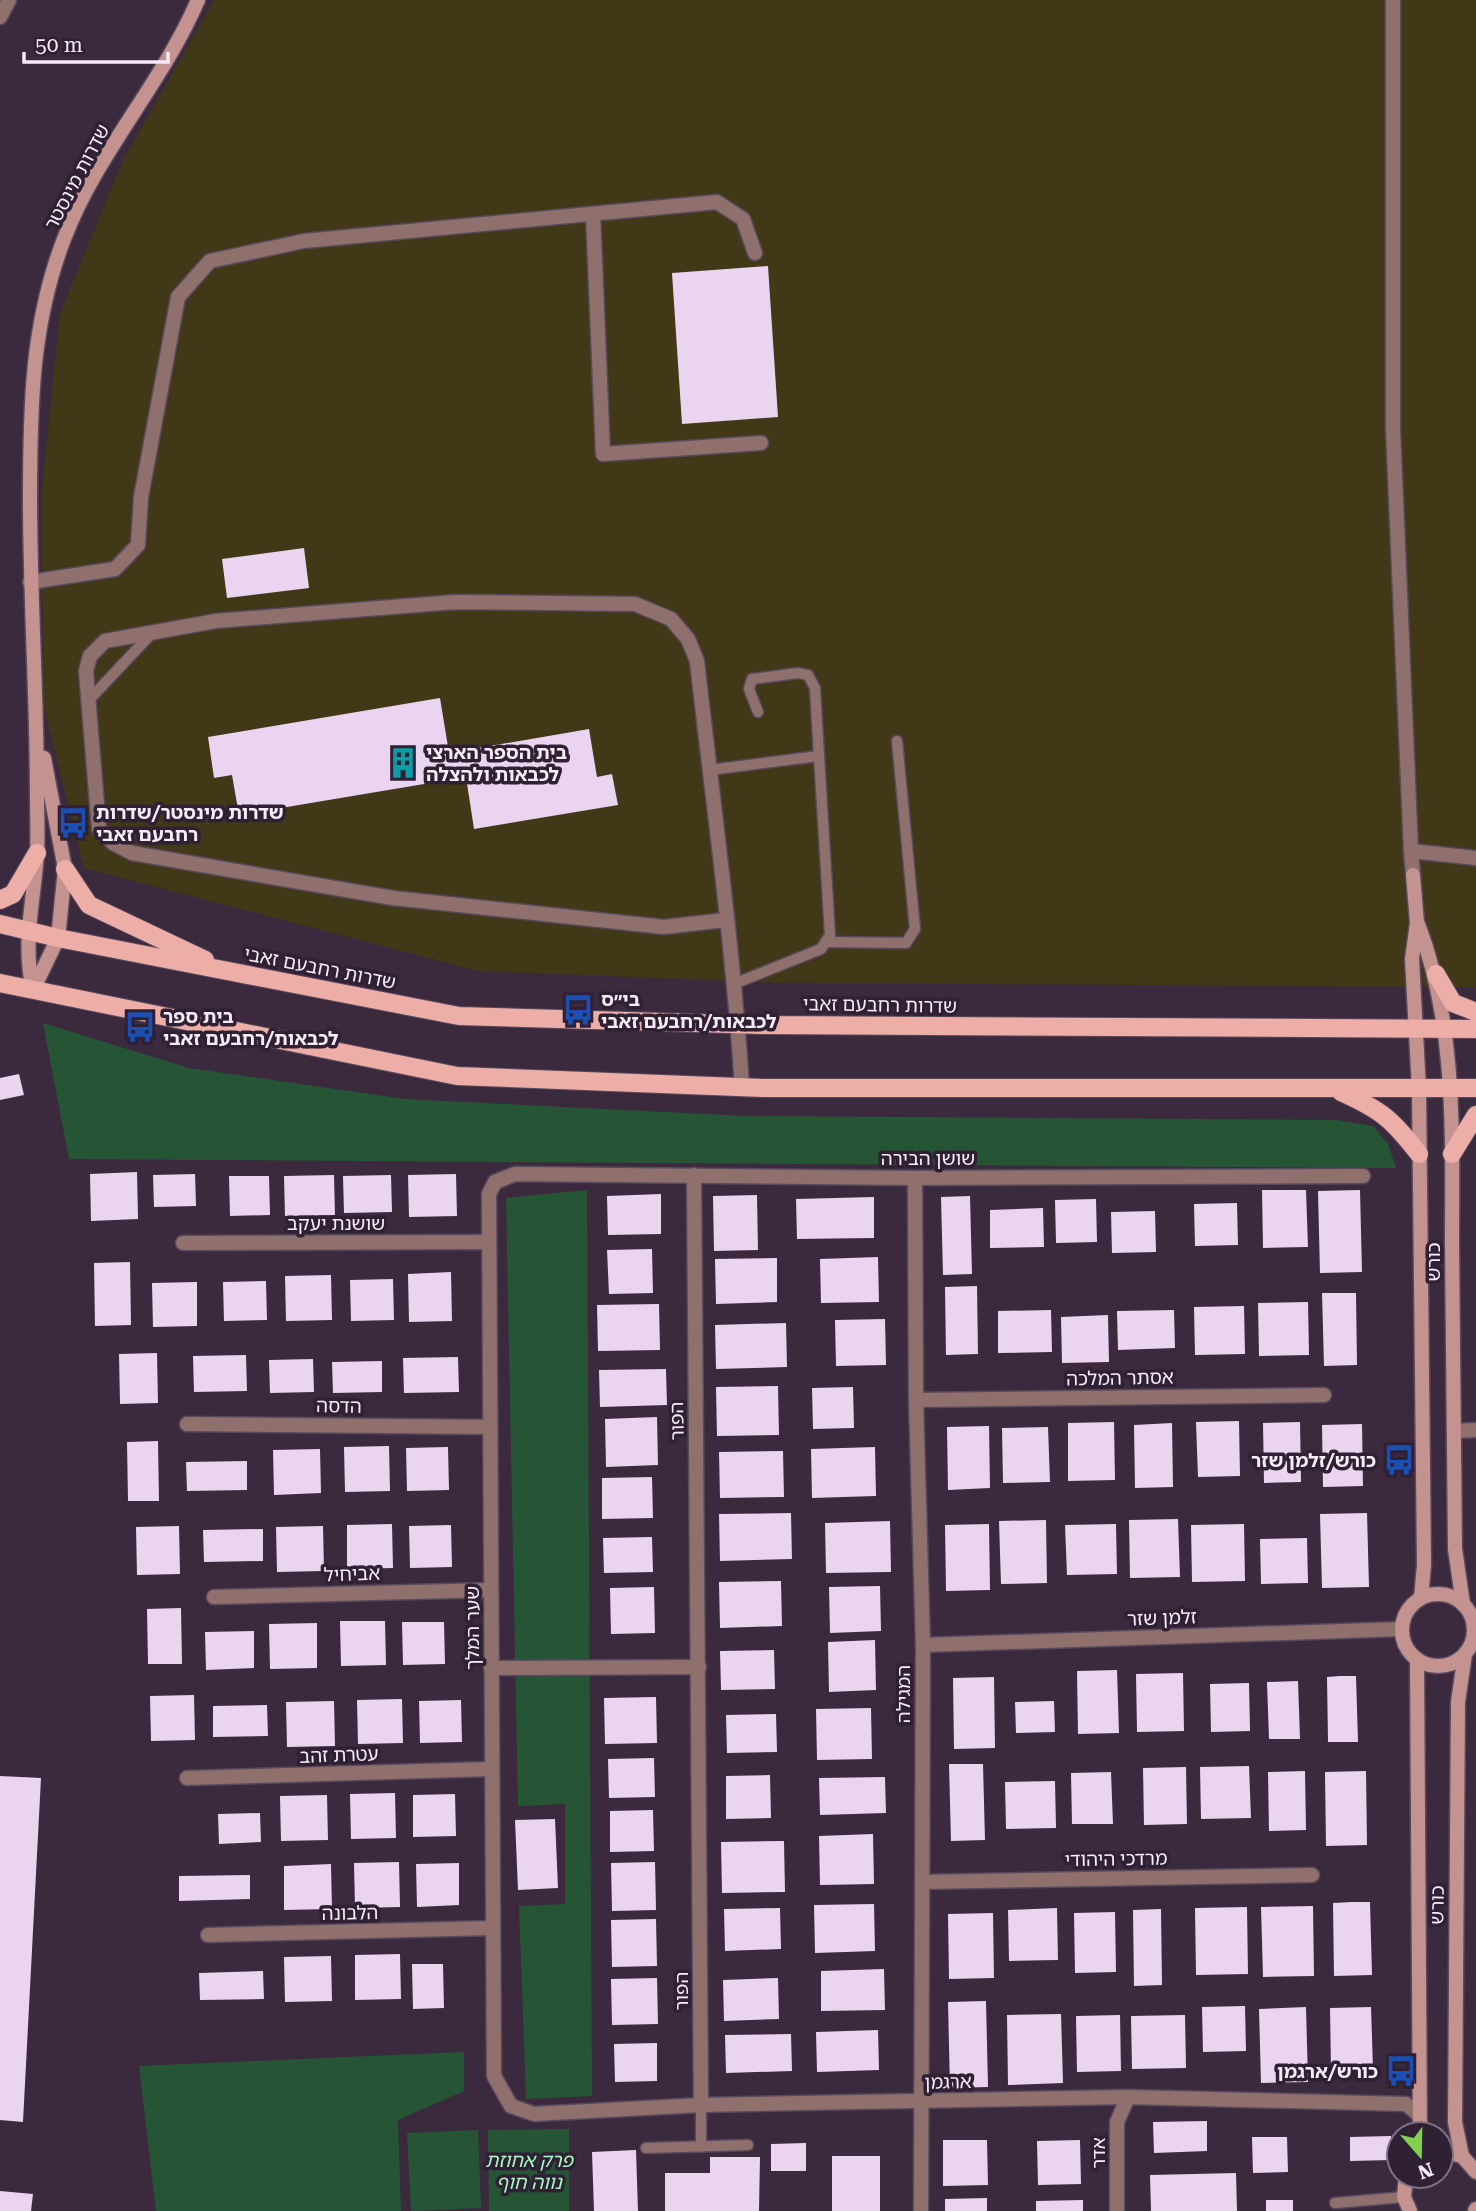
<svg xmlns="http://www.w3.org/2000/svg" width="1476" height="2211" viewBox="0 0 1476 2211" font-family="'Roboto Serif','Noto Sans Hebrew',serif">
	<style>
		.green { fill: #265536 }
		.sand { fill: #413818 }
		.building { fill: #ead4ef }
		.lines { fill: none; stroke-linecap: round; stroke-linejoin: round }
		.lane-casing { stroke: #59495c; stroke-width: 13 }
		.street-casing { stroke: #59495c; stroke-width: 17 }
		.secondary-casing { stroke: #59495c; stroke-width: 17 }
		.primary-casing { stroke: #59495c; stroke-width: 20 }
		.lane { stroke: #8f706d; stroke-width: 10 }
		.street { stroke: #8f706d; stroke-width: 14 }
		.secondary { stroke: #c4938f; stroke-width: 14 }
		.primary { stroke: #edaea8; stroke-width: 18 }
		.labels { text-anchor: middle; dominant-baseline: central; stroke-width: 7; stroke-linejoin: round; paint-order: stroke }
		.street-label { font-size: 19px; fill: #f6ebf8; stroke: #302034 }
		.poi-label { font-size: 19px; font-weight: bold; fill: #f6ebf8; stroke: #302034; text-anchor: start }
		.park-label { font-size: 19px; font-style: italic; fill: #a4fbbe; stroke: #302034 }
	</style>
	<rect width="100%" height="100%" fill="#3b2a3e"/>
	<g class="green">
		<polygon points="43,1023 189,1068 405,1099 745,1116 1337,1120 1373,1126 1388,1144 1396,1168 69,1159"/>
		<polygon points="587,1190 592,2096 526,2099 519,1906 565,1904 565,1804 518,1806 506,1198"/>
		<polygon points="464,2052 464,2091 398,2120 401,2211 156,2211 139,2066"/>
		<polygon points="569,2129 569,2211 489,2211 488,2130"/>
		<polygon points="478,2130 481,2208 411,2211 407,2133"/>
	</g>
	<polygon class="sand" points="214,0 1476,0 1476,987 787,983 478,971 84,868 44,707 41,498 60,314 122,162"/>
	<g class="building">
		<polygon points="768,266 778,417 682,424 672,273"/>
		<polygon points="304,548 309,588 227,598 222,559"/>
		<polygon points="440,698 449,753 589,729 597,777 612,774 618,805 474,829 466,777 239,815 232,775 214,778 208,737"/>
		<polygon points="19,1074 24,1095 0,1100 0,1078"/>
		<polygon points="137,1172 138,1219 91,1221 90,1174"/>
		<polygon points="195,1174 196,1206 154,1207 153,1175"/>
		<polygon points="456,1174 457,1216 409,1217 408,1175"/>
		<polygon points="334,1175 335,1215 285,1216 284,1176"/>
		<polygon points="391,1175 392,1212 344,1213 343,1176"/>
		<polygon points="229,1176 269,1176 270,1215 230,1216"/>
		<polygon points="1262,1190 1306,1190 1308,1247 1263,1248"/>
		<polygon points="1360,1190 1362,1272 1320,1273 1318,1191"/>
		<polygon points="661,1194 661,1234 608,1235 607,1196"/>
		<polygon points="757,1195 758,1250 714,1251 713,1196"/>
		<polygon points="970,1196 972,1274 943,1275 941,1197"/>
		<polygon points="874,1197 874,1238 797,1239 796,1199"/>
		<polygon points="1096,1199 1097,1242 1056,1243 1055,1200"/>
		<polygon points="1237,1203 1238,1245 1195,1246 1194,1204"/>
		<polygon points="1043,1208 1044,1247 990,1248 990,1210"/>
		<polygon points="1155,1211 1156,1252 1112,1253 1111,1212"/>
		<polygon points="652,1249 653,1293 609,1294 607,1250"/>
		<polygon points="878,1257 879,1302 821,1303 820,1259"/>
		<polygon points="777,1258 777,1302 716,1304 715,1259"/>
		<polygon points="130,1262 131,1325 95,1326 94,1263"/>
		<polygon points="451,1272 452,1321 409,1322 408,1274"/>
		<polygon points="331,1275 332,1320 286,1321 285,1276"/>
		<polygon points="393,1279 394,1320 351,1321 350,1280"/>
		<polygon points="266,1281 267,1320 224,1321 223,1282"/>
		<polygon points="197,1282 197,1326 153,1327 152,1283"/>
		<polygon points="977,1286 978,1354 946,1355 945,1287"/>
		<polygon points="1322,1293 1356,1293 1357,1365 1324,1366"/>
		<polygon points="1308,1302 1309,1355 1259,1356 1258,1303"/>
		<polygon points="659,1304 660,1350 598,1351 597,1305"/>
		<polygon points="1244,1306 1245,1354 1195,1355 1194,1307"/>
		<polygon points="1051,1310 1052,1352 998,1353 998,1311"/>
		<polygon points="1174,1310 1175,1348 1118,1350 1117,1311"/>
		<polygon points="1108,1315 1109,1362 1062,1363 1061,1317"/>
		<polygon points="885,1319 886,1365 836,1366 835,1320"/>
		<polygon points="786,1323 787,1367 716,1369 715,1325"/>
		<polygon points="157,1353 158,1403 120,1404 119,1354"/>
		<polygon points="246,1355 247,1391 194,1392 193,1356"/>
		<polygon points="458,1357 459,1392 404,1393 403,1358"/>
		<polygon points="313,1359 314,1392 270,1393 269,1360"/>
		<polygon points="382,1361 382,1392 333,1393 332,1362"/>
		<polygon points="666,1369 667,1405 600,1407 599,1370"/>
		<polygon points="778,1386 779,1435 717,1436 716,1387"/>
		<polygon points="853,1387 854,1428 813,1429 812,1388"/>
		<polygon points="657,1417 658,1465 606,1467 605,1419"/>
		<polygon points="1239,1421 1240,1476 1198,1477 1196,1422"/>
		<polygon points="1114,1422 1115,1480 1068,1481 1068,1423"/>
		<polygon points="1300,1422 1301,1482 1264,1483 1263,1423"/>
		<polygon points="1172,1423 1173,1487 1135,1488 1134,1425"/>
		<polygon points="1362,1424 1363,1486 1323,1487 1322,1425"/>
		<polygon points="989,1426 990,1488 948,1490 947,1427"/>
		<polygon points="1048,1427 1050,1482 1003,1483 1002,1428"/>
		<polygon points="158,1441 159,1501 128,1501 127,1442"/>
		<polygon points="389,1446 390,1491 345,1492 344,1447"/>
		<polygon points="448,1447 449,1490 407,1491 406,1448"/>
		<polygon points="875,1447 876,1496 812,1498 811,1449"/>
		<polygon points="320,1449 321,1493 274,1495 273,1450"/>
		<polygon points="783,1451 784,1497 720,1498 719,1452"/>
		<polygon points="247,1461 247,1490 187,1491 186,1462"/>
		<polygon points="652,1477 653,1518 602,1519 602,1478"/>
		<polygon points="791,1513 792,1559 720,1561 719,1514"/>
		<polygon points="1367,1513 1369,1587 1322,1588 1320,1514"/>
		<polygon points="1178,1519 1180,1577 1130,1578 1129,1520"/>
		<polygon points="1046,1520 1047,1583 1001,1584 999,1521"/>
		<polygon points="890,1521 891,1572 826,1573 825,1523"/>
		<polygon points="392,1524 393,1568 347,1569 347,1525"/>
		<polygon points="989,1524 990,1590 946,1591 945,1525"/>
		<polygon points="1116,1524 1117,1574 1067,1575 1065,1525"/>
		<polygon points="1244,1524 1245,1581 1192,1582 1191,1525"/>
		<polygon points="451,1525 452,1567 410,1568 409,1526"/>
		<polygon points="179,1526 180,1574 137,1575 136,1527"/>
		<polygon points="323,1526 324,1571 277,1572 276,1527"/>
		<polygon points="263,1529 263,1561 204,1562 203,1530"/>
		<polygon points="652,1537 653,1572 604,1573 603,1538"/>
		<polygon points="1307,1538 1308,1583 1261,1584 1260,1539"/>
		<polygon points="781,1581 782,1626 720,1628 719,1582"/>
		<polygon points="880,1586 881,1631 830,1633 829,1587"/>
		<polygon points="654,1587 655,1633 611,1634 610,1588"/>
		<polygon points="181,1608 182,1664 148,1664 147,1609"/>
		<polygon points="340,1621 385,1621 386,1665 341,1666"/>
		<polygon points="402,1622 444,1622 445,1664 403,1665"/>
		<polygon points="317,1623 317,1668 270,1669 269,1624"/>
		<polygon points="254,1631 254,1668 206,1670 205,1632"/>
		<polygon points="875,1640 876,1690 829,1692 828,1642"/>
		<polygon points="774,1650 775,1689 721,1690 720,1651"/>
		<polygon points="1117,1670 1119,1733 1078,1734 1077,1671"/>
		<polygon points="1183,1673 1184,1731 1137,1732 1136,1674"/>
		<polygon points="1340,1676 1356,1676 1358,1742 1328,1742 1327,1677"/>
		<polygon points="994,1677 995,1748 954,1749 953,1678"/>
		<polygon points="1298,1681 1300,1739 1269,1739 1267,1682"/>
		<polygon points="1249,1683 1250,1731 1211,1732 1210,1684"/>
		<polygon points="194,1695 195,1740 151,1741 150,1696"/>
		<polygon points="656,1697 657,1743 605,1744 604,1698"/>
		<polygon points="402,1699 403,1743 358,1744 357,1700"/>
		<polygon points="461,1700 462,1742 420,1743 419,1701"/>
		<polygon points="334,1701 335,1746 287,1747 286,1702"/>
		<polygon points="1054,1701 1055,1732 1016,1733 1015,1702"/>
		<polygon points="267,1705 268,1736 213,1737 213,1706"/>
		<polygon points="871,1708 872,1759 817,1760 816,1709"/>
		<polygon points="776,1714 777,1752 727,1753 726,1715"/>
		<polygon points="654,1758 655,1797 609,1798 608,1759"/>
		<polygon points="949,1764 983,1764 985,1840 951,1841"/>
		<polygon points="1249,1766 1251,1818 1201,1819 1200,1767"/>
		<polygon points="1186,1767 1187,1824 1144,1825 1143,1768"/>
		<polygon points="1305,1771 1306,1830 1269,1831 1268,1772"/>
		<polygon points="1366,1771 1367,1845 1326,1846 1325,1772"/>
		<polygon points="1111,1772 1113,1824 1072,1824 1071,1773"/>
		<polygon points="770,1775 771,1818 726,1819 726,1776"/>
		<polygon points="0,1776 41,1778 23,2122 0,2120"/>
		<polygon points="885,1777 886,1813 820,1815 819,1778"/>
		<polygon points="1055,1781 1056,1828 1006,1829 1005,1782"/>
		<polygon points="395,1793 396,1838 351,1839 350,1794"/>
		<polygon points="455,1794 456,1836 413,1837 413,1795"/>
		<polygon points="327,1795 328,1840 281,1841 280,1796"/>
		<polygon points="653,1810 654,1851 610,1852 610,1811"/>
		<polygon points="260,1813 261,1842 219,1844 218,1814"/>
		<polygon points="555,1819 558,1888 518,1890 515,1820"/>
		<polygon points="873,1834 874,1884 820,1885 819,1836"/>
		<polygon points="784,1841 785,1892 722,1893 721,1842"/>
		<polygon points="399,1862 400,1907 355,1908 354,1863"/>
		<polygon points="655,1862 656,1910 612,1911 611,1863"/>
		<polygon points="459,1863 459,1905 417,1907 416,1864"/>
		<polygon points="331,1864 332,1909 284,1910 284,1866"/>
		<polygon points="250,1875 250,1899 179,1901 179,1876"/>
		<polygon points="1352,1902 1370,1902 1372,1975 1334,1976 1333,1903"/>
		<polygon points="874,1904 875,1951 815,1953 814,1905"/>
		<polygon points="1313,1906 1314,1976 1263,1977 1261,1907"/>
		<polygon points="1247,1907 1248,1974 1196,1975 1195,1908"/>
		<polygon points="780,1908 781,1949 725,1951 724,1909"/>
		<polygon points="1057,1908 1058,1960 1009,1961 1008,1910"/>
		<polygon points="1161,1909 1162,1985 1134,1986 1133,1910"/>
		<polygon points="1115,1912 1116,1972 1075,1973 1074,1913"/>
		<polygon points="993,1913 994,1978 949,1979 948,1914"/>
		<polygon points="656,1919 657,1966 612,1967 611,1920"/>
		<polygon points="400,1954 401,1999 355,2000 355,1955"/>
		<polygon points="331,1956 332,2001 285,2002 284,1957"/>
		<polygon points="412,1964 443,1964 444,2008 413,2009"/>
		<polygon points="884,1969 885,2010 821,2011 821,1971"/>
		<polygon points="263,1971 264,1999 200,2000 199,1973"/>
		<polygon points="657,1978 658,2024 612,2025 611,1979"/>
		<polygon points="778,1978 779,2019 724,2021 723,1980"/>
		<polygon points="986,2001 988,2087 950,2088 948,2002"/>
		<polygon points="1245,2006 1246,2051 1203,2052 1202,2007"/>
		<polygon points="1306,2007 1308,2082 1261,2083 1259,2009"/>
		<polygon points="1371,2007 1373,2069 1331,2070 1330,2008"/>
		<polygon points="1061,2014 1063,2083 1008,2085 1007,2015"/>
		<polygon points="1120,2015 1121,2071 1077,2072 1076,2016"/>
		<polygon points="1185,2015 1186,2068 1132,2069 1131,2016"/>
		<polygon points="878,2030 879,2070 817,2072 816,2032"/>
		<polygon points="791,2034 792,2071 726,2073 725,2035"/>
		<polygon points="657,2043 657,2081 615,2082 614,2044"/>
		<polygon points="1207,2121 1207,2151 1154,2153 1153,2122"/>
		<polygon points="1391,2136 1392,2160 1350,2161 1350,2137"/>
		<polygon points="1252,2137 1287,2137 1288,2172 1253,2173"/>
		<polygon points="943,2140 987,2140 988,2185 943,2186"/>
		<polygon points="1080,2140 1081,2184 1038,2185 1037,2141"/>
		<polygon points="806,2143 806,2171 771,2171 771,2144"/>
		<polygon points="636,2150 638,2211 594,2211 592,2152"/>
		<rect x="832" y="2156" width="48" height="55"/>
		<polygon points="710,2157 760,2157 759,2211 665,2211 665,2173 710,2173"/>
		<polygon points="1236,2173 1237,2211 1151,2211 1150,2175"/>
		<polygon points="0,2191 33,2194 31,2211 0,2211"/>
		<polygon points="987,2198 987,2211 945,2211 945,2199"/>
		<polygon points="1083,2200 1083,2211 1036,2211 1036,2201"/>
		<rect x="1266" y="2200" width="27" height="11"/>
	</g>
	<g class="lines">
		<defs>
			<g id="lane">
				<polyline points="88,701 153,632"/>
				<polyline points="709,770 819,756 815,688 808,675 798,673 752,679 749,689 758,712"/>
				<polyline points="827,942 906,943 915,929 897,741"/>
				<polyline points="736,983 821,949 830,935 819,756"/>
				<polyline points="701,2105 701,2147"/>
				<polyline points="646,2148 748,2145"/>
				<polyline points="1335,2203 1404,2197"/>
			</g>
			<g id="street">
				<polyline points="1393,0 1393,429 1411,851"/>
				<polyline points="0,17 9,0"/>
				<polyline points="593,214 603,454 761,443"/>
				<polyline points="30,582 115,569 138,545 141,497 178,297 210,261 304,241 717,202 743,219 755,253"/>
				<polyline points="1413,875 1411,851 1476,858"/>
				<path d="M725,920L664,927L393,898L132,853L113,843L99,829L86,671L90,656L105,641L216,621L455,602L635,604L671,619L688,639L697,661C713,803 733,945 742,1087"/>
				<polyline points="694,1175 701,2105"/>
				<polyline points="1363,1176 915,1178 515,1174 495,1182 489,1194 494,2076 511,2106 534,2114 701,2105 1128,2097 1406,2104 1419,2115"/>
				<polyline points="915,1178 916,1400 923,1645 921,2211"/>
				<polyline points="183,1243 489,1242"/>
				<polyline points="916,1400 1324,1395"/>
				<polyline points="187,1424 490,1427"/>
				<polyline points="1454,1431 1476,1430"/>
				<polyline points="214,1597 491,1590"/>
				<polyline points="1474,1628 1476,1628"/>
				<polyline points="923,1645 1402,1629"/>
				<polyline points="491,1668 699,1667"/>
				<polyline points="187,1778 491,1769"/>
				<polyline points="922,1882 1312,1875"/>
				<polyline points="208,1935 493,1928"/>
				<polyline points="1117,2211 1117,2122 1128,2097"/>
			</g>
			<g id="secondary">
				<polyline points="1413,875 1417,923 1412,959 1419,1089 1424,1565 1421,1598"/>
				<path d="M1418,924C1457,1025 1452,1138 1452,1245C1453,1346 1454,1447 1455,1549L1463,1604"/>
				<path d="M33,990C22,940 34,902 37,853C38,834 37,814 37,795C37,696 30,598 30,499C30,410 31,324 64,239C96,154 162,84 198,0"/>
				<polyline points="33,990 58,938 65,869 44,758"/>
				<circle cx="1438" cy="1630" r="36"/>
				<polyline points="1417,1659 1420,2134"/>
				<polyline points="1441,2151 1462,2156 1476,2172"/>
				<polyline points="1462,2156 1455,2122 1458,1702 1465,1654"/>
				<polyline points="1406,2176 1404,2197 1410,2211"/>
				<polyline points="1475,2211 1476,2209"/>
			</g>
			<g id="primary">
				<polyline points="65,869 89,905 205,960"/>
				<polyline points="0,900 13,894 37,853"/>
				<polyline points="0,924 58,938 459,1016 763,1025 1476,1029"/>
				<polyline points="1436,974 1453,1003 1476,1012"/>
				<polyline points="0,983 457,1076 763,1088 1476,1088"/>
				<path d="M1341,1092C1381,1110 1392,1119 1419,1154"/>
				<polyline points="1452,1154 1476,1115"/>
			</g>
		</defs>
		<use href="#lane" class="lane-casing"/>
		<use href="#street" class="street-casing"/>
		<use href="#secondary" class="secondary-casing"/>
		<use href="#primary" class="primary-casing"/>
		<use href="#lane" class="lane"/>
		<use href="#street" class="street"/>
		<use href="#secondary" class="secondary"/>
		<use href="#primary" class="primary"/>
	</g>
	<defs>
		<symbol id="building-bare" viewBox="-9 -9 18 18"><path d="M-4-6H4V6H1V3H-1V6H-4ZM-2.5-4.3h1.7v1.8h-1.7ZM.8-4.3h1.7v1.8H.8ZM-2.5-1h1.7V.8h-1.7ZM.8-1h1.7V.8H.8Z" fill="#0f9aa8" stroke="#302034" stroke-width="2.5" paint-order="stroke"/></symbol>
		<symbol id="bus-bare" viewBox="-9 -9 18 18"><path d="M-5-6H5V4H4V6H2V4H-2V6H-4V4H-5ZM-3.5-4V0h7V-4ZM-3.5 1.2v1.5H-2V1.2ZM2 1.2v1.5H3.5V1.2Z" fill="#1a4fb4" stroke="#302034" stroke-width="2.5" paint-order="stroke"/></symbol>
	</defs>
	<g fill-rule="evenodd">
		<use href="#building-bare" x="381" y="741" width="44" height="44"/>
		<use href="#bus-bare" x="51" y="801" width="44" height="44"/>
		<use href="#bus-bare" x="556" y="988" width="44" height="44"/>
		<use href="#bus-bare" x="118" y="1005" width="44" height="44"/>
		<use href="#bus-bare" x="1377" y="1438" width="44" height="44"/>
		<use href="#bus-bare" x="1379" y="2049" width="44" height="44"/>
	</g>
	<g class="labels">
		<g class="street-label">
			<text transform="translate(77 177) rotate(-62)">שדרות מינסטר</text>
			<text transform="translate(320 968) rotate(11)">שדרות רחבעם זאבי</text>
			<text transform="translate(880 1005) rotate(1)">שדרות רחבעם זאבי</text>
			<text x="928" y="1158">שושן הבירה</text>
			<text x="336" y="1223">שושנת יעקב</text>
			<text transform="translate(1433 1262) rotate(-90)">כורש</text>
			<text transform="translate(1120 1378) rotate(-1)">אסתר המלכה</text>
			<text transform="translate(339 1406) rotate(1)">הדסה</text>
			<text transform="translate(677 1421) rotate(-91)">הפור</text>
			<text transform="translate(352 1574) rotate(-2)">אביחיל</text>
			<text transform="translate(1162 1618) rotate(-2)">זלמן שזר</text>
			<text transform="translate(472 1628) rotate(-90)">שער המלך</text>
			<text transform="translate(903 1694) rotate(-90)">המגילה</text>
			<text transform="translate(339 1755) rotate(-2)">עטרת זהב</text>
			<text transform="translate(1116 1859) rotate(-1)">מרדכי היהודי</text>
			<text transform="translate(1437 1905) rotate(-89)">כורש</text>
			<text transform="translate(350 1913) rotate(-1)">הלבונה</text>
			<text transform="translate(681 1991) rotate(-90)">הפור</text>
			<text transform="translate(948 2082) rotate(-1)">ארגמן</text>
			<text transform="translate(1098 2153) rotate(-90)">אדר</text>
		</g>
		<g class="poi-label">
			<text x="426" y="752">בית הספר הארצי<tspan x="426" dy="22">לכבאות ולהצלה</tspan></text>
			<text x="96" y="812">שדרות מינסטר/שדרות<tspan x="96" dy="22">רחבעם זאבי</tspan></text>
			<text x="601" y="999">בי״ס<tspan x="601" dy="22">לכבאות/רחבעם זאבי</tspan></text>
			<text x="163" y="1016">בית ספר<tspan x="163" dy="22">לכבאות/רחבעם זאבי</tspan></text>
			<text x="1376" y="1460" text-anchor="end">כורש/זלמן שזר</text>
			<text x="1378" y="2071" text-anchor="end">כורש/ארגמן</text>
		</g>
		<g class="park-label">
			<text x="529" y="2160">פרק אחוזת<tspan x="529" dy="22">נווה חוף</tspan></text>
		</g>
	</g>
	<g transform="translate(1420 2155) rotate(160)"><circle r="33" fill="#302034" stroke="#7f7182" stroke-width="2"/>
	<path d="M0-5L12 26L0 18L-12 26Z" fill="#81d050"/>
	<text y="-10" font-size="19" font-weight="bold" text-anchor="middle" fill="#f6ebf8">N</text>
	</g>
	<path d="M24 52v10h144v-10" fill="none" stroke="#f6ebf8" stroke-width="3.5"/>
	<text x="35" y="52" font-size="21" fill="#f6ebf8" stroke="#302034" stroke-width="5" paint-order="stroke">50 m</text>
</svg>
